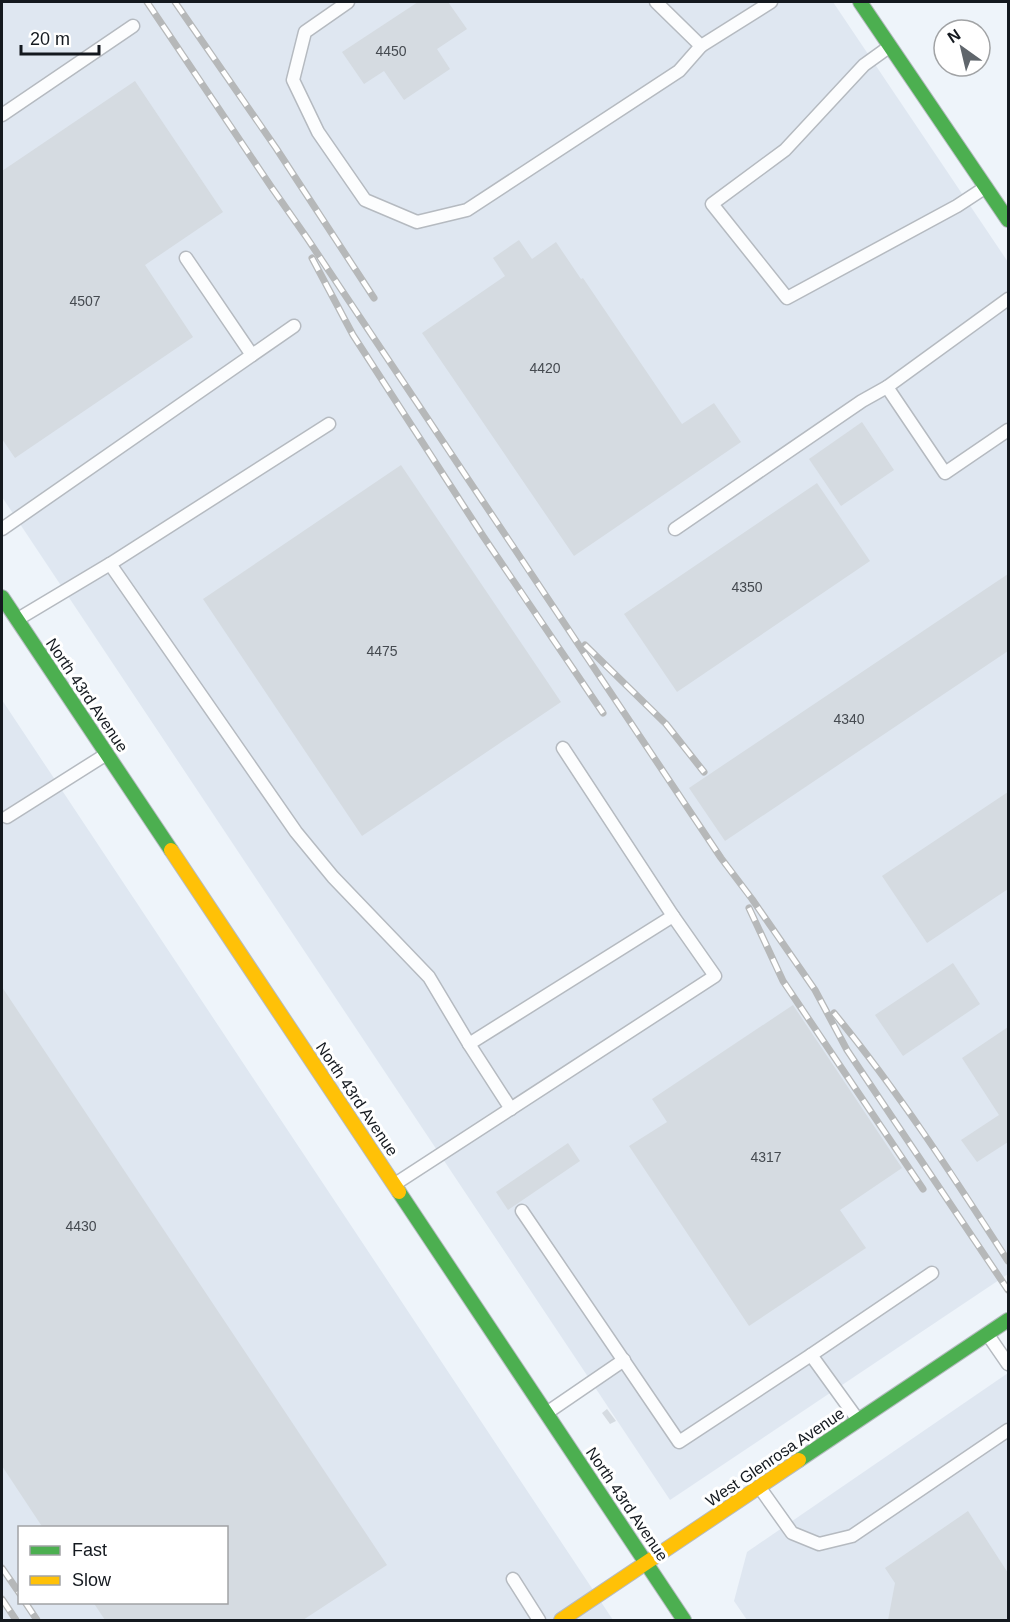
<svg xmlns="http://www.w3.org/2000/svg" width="1010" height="1622" viewBox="0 0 1010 1622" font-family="Helvetica,sans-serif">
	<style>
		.built { fill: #dfe7f1; fill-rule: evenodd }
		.building { fill: #d5dbe1 }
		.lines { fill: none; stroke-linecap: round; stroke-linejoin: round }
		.lane-casing { stroke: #b5bac0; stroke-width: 15 }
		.fast-casing { stroke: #b5bac0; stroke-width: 16 }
		.slow-casing { stroke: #b5bac0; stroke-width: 16 }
		.lane { stroke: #fcfdfe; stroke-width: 12 }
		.fast { stroke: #4caf50; stroke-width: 14 }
		.slow { stroke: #ffc107; stroke-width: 14 }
		.rail-casing { stroke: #b6b8b9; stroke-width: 7 }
		.rail { stroke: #fff; stroke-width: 4.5; stroke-dasharray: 14; stroke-linecap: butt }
		.labels { text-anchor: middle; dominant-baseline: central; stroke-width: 6; stroke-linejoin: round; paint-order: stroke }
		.number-label { font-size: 14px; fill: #454a50 }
		.street-label { font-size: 16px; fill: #14191f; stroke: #fff }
	</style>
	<rect width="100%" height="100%" fill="#eef4fa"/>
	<g class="built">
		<polygon points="2,2 833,2 1008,262 1008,1274 670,1500 2,497"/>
		<path d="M2,700L613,1620H2ZM20,1528H226V1602H20Z"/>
		<polygon points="1008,1373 1008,1620 747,1620 734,1601 747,1552"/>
	</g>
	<g class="building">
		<polygon points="418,2 448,2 467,29 437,49 450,69 404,100 384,71 364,84 342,52"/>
		<polygon points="135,81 223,212 145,265 193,337 15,458 2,439 2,171"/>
		<polygon points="519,240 532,259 556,242 581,279 583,278 682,424 714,403 741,442 574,556 422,333 505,276 493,258"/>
		<polygon points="862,422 894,470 841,506 809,459"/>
		<polygon points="401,465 561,702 362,836 203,599"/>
		<polygon points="817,483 870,561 677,692 624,614"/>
		<polygon points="1008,574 1008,651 725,841 689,788"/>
		<polygon points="1008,792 1008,889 927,943 882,876"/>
		<polygon points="953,963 980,1004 903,1056 875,1015"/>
		<polygon points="2,987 387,1565 303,1620 105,1620 93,1602 226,1602 226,1528 43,1528 2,1466"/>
		<polygon points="793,1005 902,1168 840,1210 866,1248 749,1326 629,1146 667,1122 652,1099"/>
		<polygon points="1008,1027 1008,1142 977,1162 961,1140 999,1115 962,1058"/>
		<polygon points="568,1143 580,1161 508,1210 496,1192"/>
		<polygon points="607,1409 616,1421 610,1424 602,1413"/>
		<polygon points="968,1511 1008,1573 1008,1620 888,1620 895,1583 885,1568"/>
	</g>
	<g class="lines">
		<defs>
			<g id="lane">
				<polyline points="348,2 305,32 293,80 318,132 365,200 417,222 467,210 679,71 701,46"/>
				<polyline points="656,2 701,46 771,2"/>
				<polyline points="889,47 864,65 785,150 712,204 787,298 957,206 986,187"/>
				<polyline points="2,115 133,26"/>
				<polyline points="186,258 252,355"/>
				<polyline points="1008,299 887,387 945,473 1008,430"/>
				<polyline points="2,529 294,326"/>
				<polyline points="675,529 862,401 887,387"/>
				<polyline points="110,564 296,832 333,877 429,977 469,1044 511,1109"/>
				<polyline points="18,619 110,564 329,424"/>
				<polyline points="563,748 673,916"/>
				<polyline points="7,817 105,755"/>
				<polyline points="395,1184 715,976 673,916 469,1044"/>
				<polyline points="522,1211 679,1442 811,1355 858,1420"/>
				<polyline points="988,1335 1008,1364"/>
				<polyline points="811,1355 932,1273"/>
				<polyline points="548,1412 624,1360"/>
				<polyline points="760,1488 792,1533 819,1544 852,1536 1008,1430"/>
				<polyline points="513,1579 539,1620"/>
			</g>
			<g id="fast">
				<polyline points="860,2 1008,220"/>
				<polyline points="2,597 171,850"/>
				<polyline points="399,1192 684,1620"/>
				<polyline points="799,1460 1008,1320"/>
			</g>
			<g id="slow">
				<polyline points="171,850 399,1192"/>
				<polyline points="561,1620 799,1460"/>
			</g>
		</defs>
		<use href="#lane" class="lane-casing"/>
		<use href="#fast" class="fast-casing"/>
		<use href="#slow" class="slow-casing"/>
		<use href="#lane" class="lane"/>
		<use href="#fast" class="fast"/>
		<use href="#slow" class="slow"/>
		<defs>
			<g id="rail">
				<polyline points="147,2 272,188 307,238 721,858 752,899 815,990 847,1050 1008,1290"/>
				<polyline points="175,2 276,148 374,298"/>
				<polyline points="312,258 353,335 483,536 603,713"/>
				<polyline points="585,645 666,724 704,772"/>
				<polyline points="749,908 783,981 923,1189"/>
				<path d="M834,1013C898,1091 953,1176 1008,1261"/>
				<polyline points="2,1568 20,1594"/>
				<polyline points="2,1599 16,1620"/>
				<polyline points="25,1602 37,1620"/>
			</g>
		</defs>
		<use href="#rail" class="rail-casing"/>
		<use href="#rail" class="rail"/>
	</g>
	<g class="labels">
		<g class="number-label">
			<text x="391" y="51">4450</text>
			<text x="85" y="301">4507</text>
			<text x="545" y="368">4420</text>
			<text x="747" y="587">4350</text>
			<text x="382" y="651">4475</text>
			<text x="849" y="719">4340</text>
			<text x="766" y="1157">4317</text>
			<text x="81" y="1226">4430</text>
		</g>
		<g class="street-label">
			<text transform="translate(87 695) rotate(56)">North 43rd Avenue</text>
			<text transform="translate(357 1099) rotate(56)">North 43rd Avenue</text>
			<text transform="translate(775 1457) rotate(-34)">West Glenrosa Avenue</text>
			<text transform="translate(627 1504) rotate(56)">North 43rd Avenue</text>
		</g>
	</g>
	<rect width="1010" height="1622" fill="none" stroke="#14191f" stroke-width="6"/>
	<rect x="18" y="1526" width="210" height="78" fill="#ffffff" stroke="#a1a3a5" stroke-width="1.5"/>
	<rect x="30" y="1546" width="30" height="9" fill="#4caf50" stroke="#a1a3a5" stroke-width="1.5"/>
	<text x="72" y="1556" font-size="18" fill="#14191f">Fast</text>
	<rect x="30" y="1576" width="30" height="9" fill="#ffc107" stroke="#a1a3a5" stroke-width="1.5"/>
	<text x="72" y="1586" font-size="18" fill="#14191f">Slow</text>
	<g transform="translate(962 48) rotate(326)"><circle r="28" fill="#ffffff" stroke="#a1a3a5" stroke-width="1.5"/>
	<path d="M0-4.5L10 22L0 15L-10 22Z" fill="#60666c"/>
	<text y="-9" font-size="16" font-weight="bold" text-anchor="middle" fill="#14191f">N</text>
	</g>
	<path d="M21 45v9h78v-9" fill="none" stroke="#14191f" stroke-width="3"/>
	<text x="30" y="45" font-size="18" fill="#14191f" stroke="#ffffff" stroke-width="4.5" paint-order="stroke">20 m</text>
</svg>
